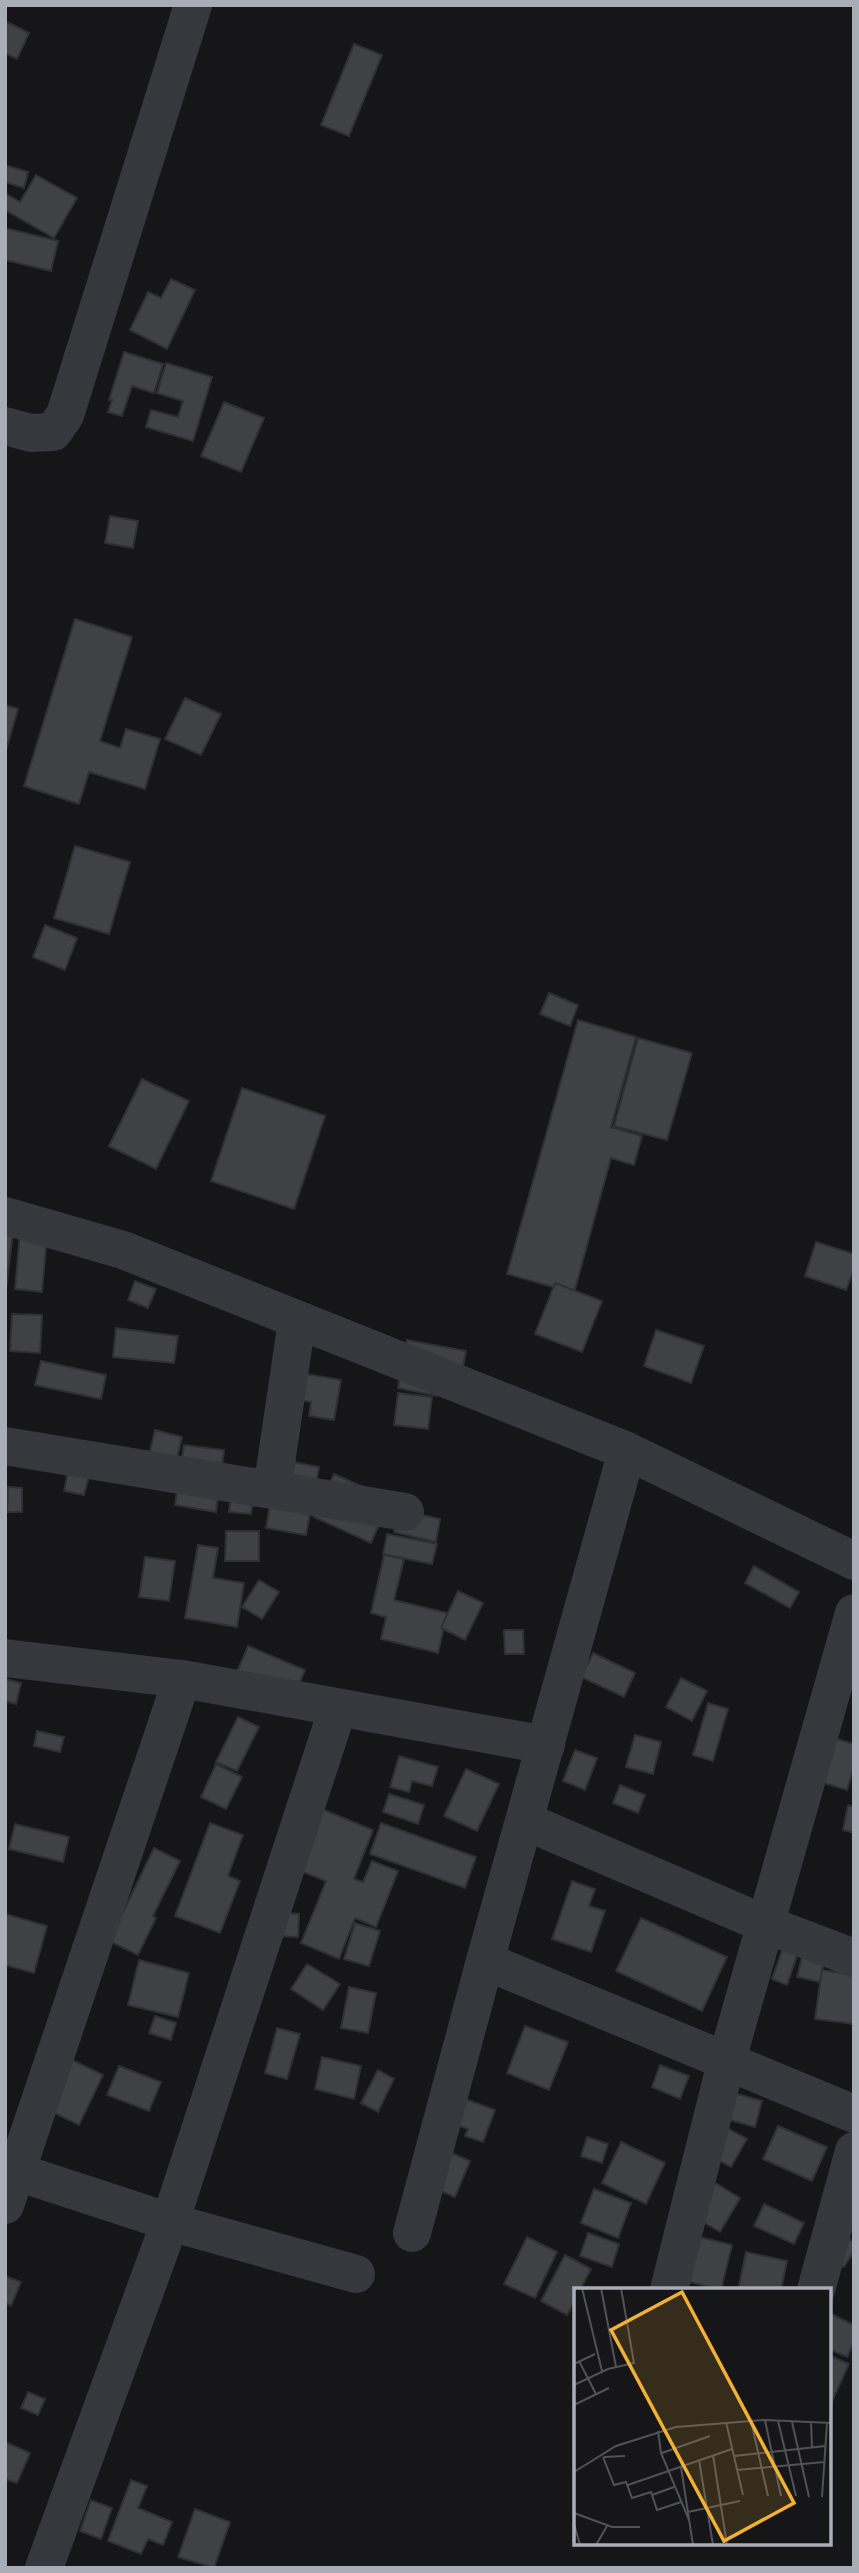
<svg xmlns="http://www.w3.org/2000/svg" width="859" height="2573" viewBox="0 0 859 2573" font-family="'Work Sans',sans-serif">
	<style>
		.building { fill: #404145; stroke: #303034; stroke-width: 2 }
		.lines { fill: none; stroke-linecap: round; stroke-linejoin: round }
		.minor { stroke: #37383d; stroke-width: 38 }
		.inset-road { fill: none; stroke: #505258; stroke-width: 2 }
		.view { fill: #f2b134; fill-opacity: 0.15; stroke: #f2b134; stroke-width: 3.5 }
		.inset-edge { fill: none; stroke: #a8adb8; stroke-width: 3.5 }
	</style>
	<rect width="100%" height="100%" fill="#161618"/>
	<g class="building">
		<polygon points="5,21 29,33 17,59 5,53"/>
		<polygon points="354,44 382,55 349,136 321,125"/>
		<polygon points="5,165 28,172 24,188 5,182"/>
		<polygon points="36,175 77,198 54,238 5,210 5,193 20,202"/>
		<polygon points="5,228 58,241 51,271 5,260"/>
		<polygon points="171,279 195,290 167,349 130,330 148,292 161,298"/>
		<polygon points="124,352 163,364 154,393 132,386 122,416 108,412 112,400 109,400"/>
		<polygon points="166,363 212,377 193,441 146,427 151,410 178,417 183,401 157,393"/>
		<polygon points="224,402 264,418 241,472 201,456"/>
		<polygon points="110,516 138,521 133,548 105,543"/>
		<polygon points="75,619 132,637 100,741 120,748 126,729 160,739 145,789 89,772 79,804 24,786"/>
		<polygon points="185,698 221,714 201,755 165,739"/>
		<polygon points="5,705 18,709 5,754"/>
		<polygon points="75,846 130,862 109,934 54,918"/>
		<polygon points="45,925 77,938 65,970 33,957"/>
		<polygon points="549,993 578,1005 570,1026 540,1014"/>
		<polygon points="578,1020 636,1037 611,1127 642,1136 634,1165 611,1158 574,1293 507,1274"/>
		<polygon points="638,1038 692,1053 667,1140 614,1126"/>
		<polygon points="142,1079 189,1101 156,1169 109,1146"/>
		<polygon points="242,1088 325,1116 294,1209 211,1181"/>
		<polygon points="5,1222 14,1223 5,1298"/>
		<polygon points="21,1222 48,1224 42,1292 15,1289"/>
		<polygon points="816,1242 854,1254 854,1269 846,1290 805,1276"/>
		<polygon points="135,1281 156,1289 148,1308 128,1300"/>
		<polygon points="555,1283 602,1301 582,1352 535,1334"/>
		<polygon points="12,1314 42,1315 40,1353 10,1351"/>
		<polygon points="116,1328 178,1336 174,1363 113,1357"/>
		<polygon points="656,1330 704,1346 691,1383 644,1366"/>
		<polygon points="407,1340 466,1351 460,1383 438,1396 398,1388"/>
		<polygon points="41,1361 106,1375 101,1399 35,1385"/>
		<polygon points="283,1370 341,1380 334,1420 309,1416 311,1402 279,1396"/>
		<polygon points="398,1393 432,1397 428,1429 394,1425"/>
		<polygon points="155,1430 182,1437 173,1474 146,1468"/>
		<polygon points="184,1445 224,1450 216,1512 175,1505"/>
		<polygon points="278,1459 319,1467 306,1535 266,1528"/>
		<polygon points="69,1467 90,1471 84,1495 64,1491"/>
		<polygon points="233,1474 256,1477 251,1514 229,1512"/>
		<polygon points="334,1474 390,1499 371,1543 314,1517"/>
		<polygon points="8,1487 22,1488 22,1512 7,1512"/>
		<polygon points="399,1510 440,1519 436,1542 394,1532"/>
		<polygon points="226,1531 259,1531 259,1561 225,1561"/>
		<polygon points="387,1534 437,1544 432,1564 383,1554"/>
		<polygon points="198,1545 218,1548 213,1578 244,1583 237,1627 185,1618"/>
		<polygon points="384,1555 404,1559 394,1600 447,1613 438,1653 381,1639 386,1617 371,1613"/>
		<polygon points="145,1557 175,1561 169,1601 139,1597"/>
		<polygon points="754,1566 799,1592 790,1608 745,1583"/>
		<polygon points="259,1580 279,1592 262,1619 242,1607"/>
		<polygon points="458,1591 483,1603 465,1640 441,1628"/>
		<polygon points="504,1630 523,1630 524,1654 505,1654"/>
		<polygon points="248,1646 305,1670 287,1712 230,1688"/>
		<polygon points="593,1653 635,1673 624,1697 581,1677"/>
		<polygon points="681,1678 707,1691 692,1721 666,1707"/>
		<polygon points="5,1679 21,1683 16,1704 5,1701"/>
		<polygon points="708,1703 728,1709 713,1761 693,1755"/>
		<polygon points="238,1717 259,1727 237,1771 216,1762"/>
		<polygon points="37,1731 64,1737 60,1752 34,1746"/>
		<polygon points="813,1732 854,1744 854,1767 847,1790 801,1776"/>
		<polygon points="635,1735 661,1742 653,1774 626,1767"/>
		<polygon points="575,1750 597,1758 585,1790 563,1781"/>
		<polygon points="399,1756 438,1767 432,1786 412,1781 409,1792 390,1787"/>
		<polygon points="216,1764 242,1777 226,1809 201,1797"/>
		<polygon points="466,1769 499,1784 477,1831 444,1816"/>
		<polygon points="620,1785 645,1795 638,1813 613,1803"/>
		<polygon points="389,1794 424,1805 418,1824 383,1812"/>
		<polygon points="307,1803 373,1830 354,1879 363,1882 372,1861 398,1871 376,1927 355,1918 339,1959 301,1943 326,1881 283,1864"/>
		<polygon points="848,1805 854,1807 854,1833 843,1830"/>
		<polygon points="210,1823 243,1835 228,1876 240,1881 220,1933 175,1916"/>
		<polygon points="381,1823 476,1857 465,1888 370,1854"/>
		<polygon points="15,1824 69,1837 63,1862 9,1849"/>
		<polygon points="154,1848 180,1861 153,1916 156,1918 138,1955 109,1941"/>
		<polygon points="572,1881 595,1889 589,1906 605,1911 591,1952 552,1939"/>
		<polygon points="277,1912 299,1914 298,1937 276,1936"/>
		<polygon points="5,1914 47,1926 34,1973 5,1965"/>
		<polygon points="641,1918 727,1957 702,2011 616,1971"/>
		<polygon points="355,1923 380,1931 369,1966 344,1959"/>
		<polygon points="784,1945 799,1950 787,1985 772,1979"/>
		<polygon points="802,1957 824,1962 820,1982 797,1977"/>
		<polygon points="139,1960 189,1973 178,2017 128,2005"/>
		<polygon points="307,1964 340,1984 323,2010 291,1989"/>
		<polygon points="822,1970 854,1975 854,2024 815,2019"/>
		<polygon points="349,1987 376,1993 368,2033 341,2028"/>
		<polygon points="155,2016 176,2023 171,2040 149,2033"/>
		<polygon points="525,2026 568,2042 549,2090 507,2073"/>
		<polygon points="277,2028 300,2034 287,2079 265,2073"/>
		<polygon points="56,2052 103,2075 79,2125 32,2102"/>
		<polygon points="322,2057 361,2066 354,2099 315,2089"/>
		<polygon points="660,2065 689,2076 680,2099 652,2087"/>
		<polygon points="119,2066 161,2082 149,2111 107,2095"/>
		<polygon points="378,2070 394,2079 378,2112 361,2103"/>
		<polygon points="723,2090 762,2101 755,2127 716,2116"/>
		<polygon points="452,2094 495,2110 483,2142 465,2136 468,2129 443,2120"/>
		<polygon points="720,2124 747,2139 731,2167 704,2152"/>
		<polygon points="778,2126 827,2147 812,2181 763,2159"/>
		<polygon points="587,2137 608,2144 602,2163 581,2156"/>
		<polygon points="621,2142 665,2163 646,2204 602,2183"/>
		<polygon points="433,2145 470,2161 455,2197 417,2181"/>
		<polygon points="696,2171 740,2198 720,2232 676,2206"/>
		<polygon points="594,2189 631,2203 618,2238 581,2223"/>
		<polygon points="764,2204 804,2223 794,2244 754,2226"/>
		<polygon points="831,2229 854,2242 854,2251 844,2267 818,2252"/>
		<polygon points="588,2233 619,2244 612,2267 580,2256"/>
		<polygon points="683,2233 732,2245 721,2290 671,2277"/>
		<polygon points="527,2237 557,2252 535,2298 504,2284"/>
		<polygon points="746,2252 787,2261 781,2290 738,2290"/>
		<polygon points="565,2255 591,2269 580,2290 576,2290 576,2299 567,2315 541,2301"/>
		<polygon points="5,2276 21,2282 11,2306 5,2303"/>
		<polygon points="829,2313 854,2325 854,2342 847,2357 829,2349"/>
		<polygon points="829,2355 849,2364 829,2408"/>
		<polygon points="28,2392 45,2399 38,2415 21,2408"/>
		<polygon points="5,2442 30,2453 17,2483 5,2479"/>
		<polygon points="131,2480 147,2486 138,2508 172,2522 163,2545 148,2539 141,2554 108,2541"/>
		<polygon points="91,2500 112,2508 101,2539 80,2531"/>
		<polygon points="195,2509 230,2522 214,2568 178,2557"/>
	</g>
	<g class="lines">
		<g class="minor">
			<polyline points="5,426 31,433 53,432 65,415 193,5"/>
			<polyline points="5,1216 123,1250 627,1451 854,1561"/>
			<polyline points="5,1446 405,1512"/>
			<polyline points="272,1490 297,1321"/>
			<polyline points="5,1658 182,1679 546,1745"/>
			<polyline points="525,1821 765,1924 854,1958"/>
			<polyline points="485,1961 854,2114"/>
			<polyline points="5,2168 170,2222 356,2274"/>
			<polyline points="5,2205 182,1679"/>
			<polyline points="412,2233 485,1961 627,1451"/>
			<polyline points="669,2290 726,2063 854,1613"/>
			<polyline points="816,2290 854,2151"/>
			<polyline points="44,2568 170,2222 338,1708"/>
		</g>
	</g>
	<g transform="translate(574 2288)">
		<rect width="257" height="257" fill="#161618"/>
		<path class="inset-road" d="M8,0L28,83M27,0L42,79M5,73L22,106M0,76L21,66M0,97L34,81L60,75L47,0M0,117L35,100M191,132L207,208M177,133L194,208M204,133L222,208M152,134L169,207M218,134L235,209M237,134L238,160M84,143L87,165L115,232M88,165L136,148M139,167L153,257M160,168L251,158M29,169L40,197L52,194L58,210L77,204L83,222L107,214M30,169L51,168M125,172L139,257M107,179L119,257M163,182L250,174M0,184L42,158L102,139L191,132L258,135M54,197L158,161M78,207L100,199M248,209L253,135M114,224L166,213M0,225L38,239H66M0,236L6,257M22,257L33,238"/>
		<path class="view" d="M108,4L220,215L150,253L37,42Z"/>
		<rect width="257" height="257" class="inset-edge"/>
	</g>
	<rect width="859" height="2573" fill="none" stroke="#a8adb8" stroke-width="14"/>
</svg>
